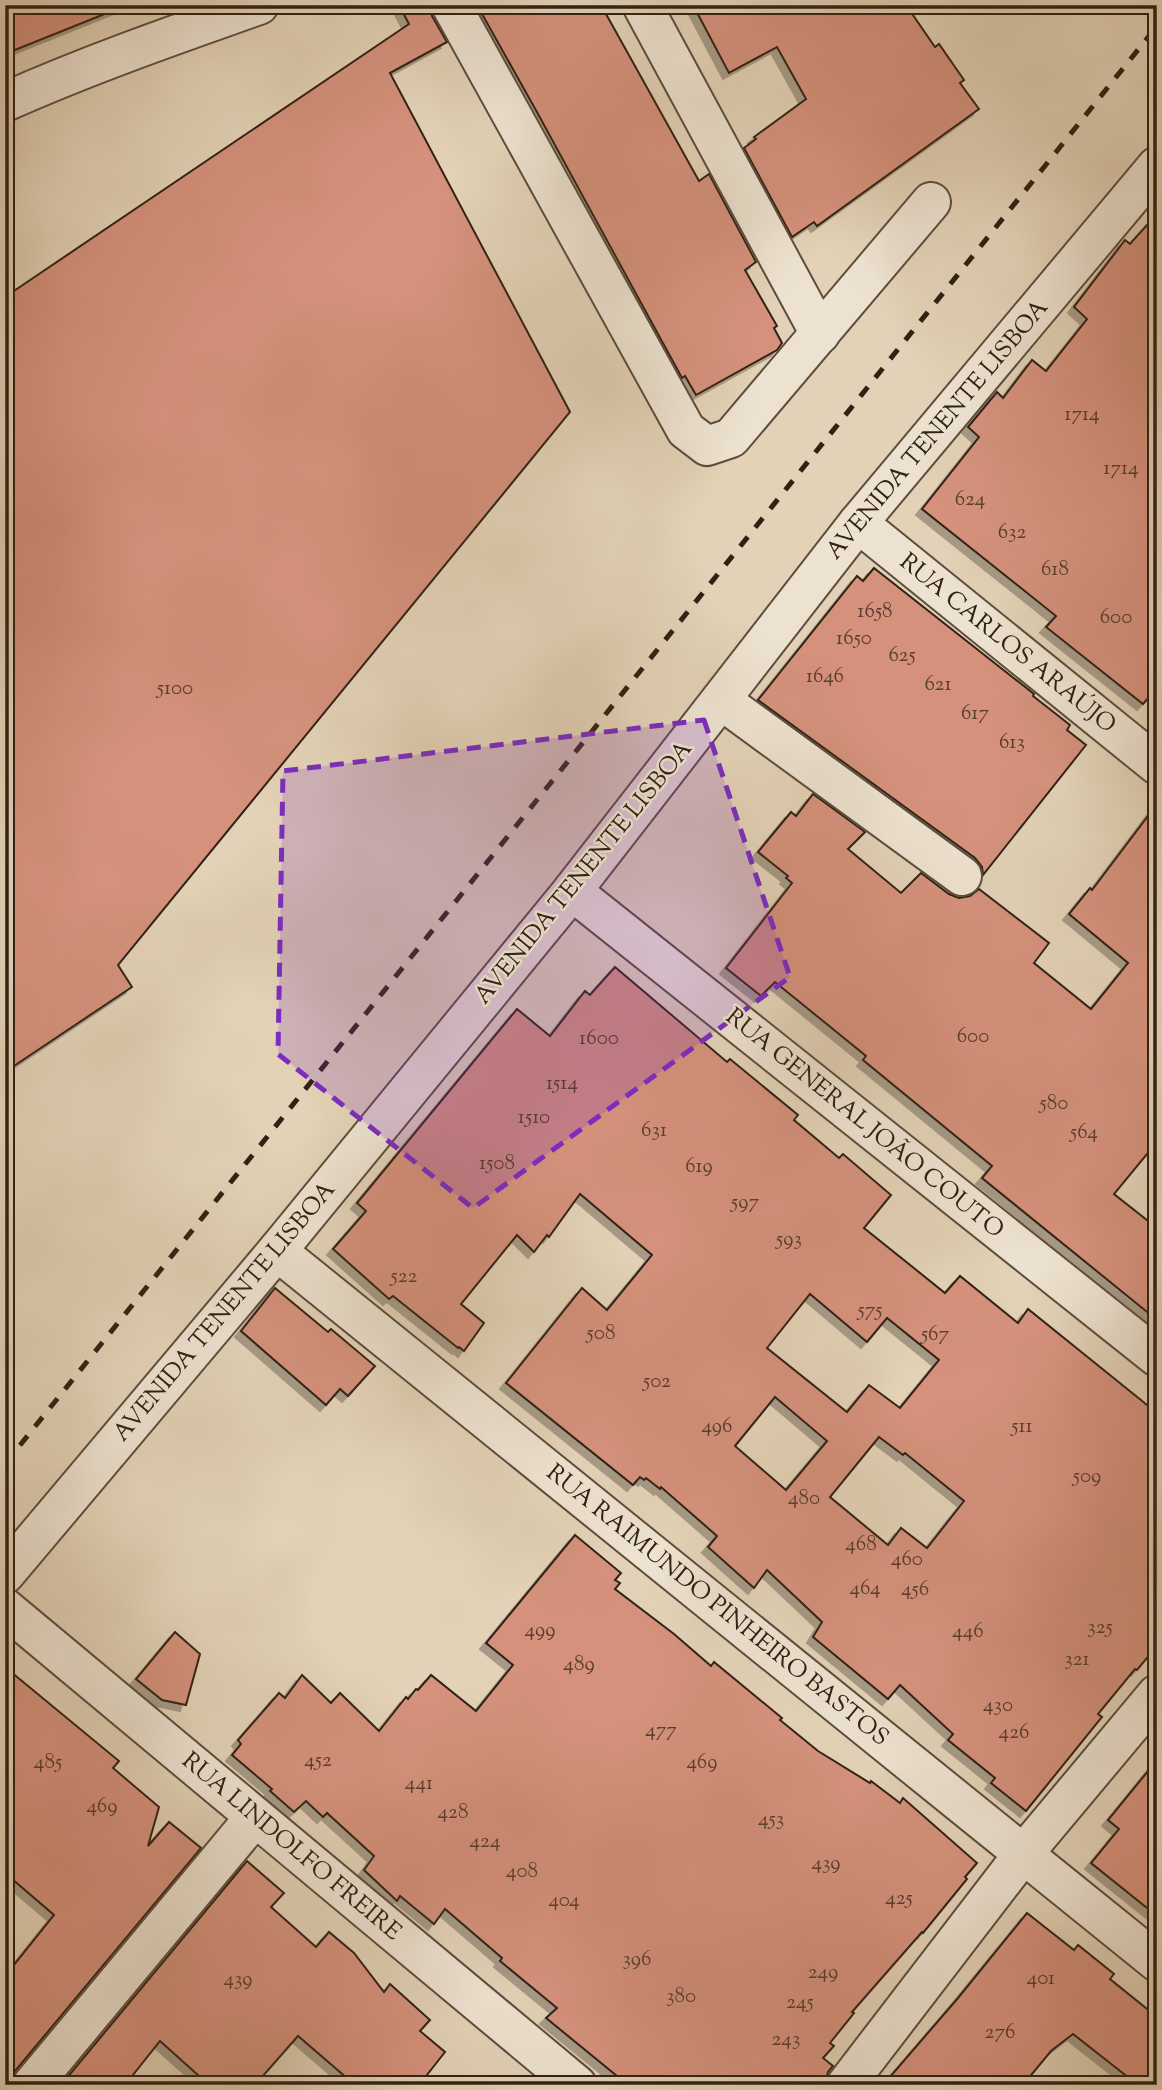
<svg xmlns="http://www.w3.org/2000/svg" width="1162" height="2090" viewBox="0 0 1162 2090" font-family="'Sorts Mill Goudy',serif">
	<style>
		.building { fill: #d5917c; stroke: #302114; stroke-width: 2; fill-rule: evenodd; filter: url(#shadow) }
		.lines { fill: none; stroke-linecap: round; stroke-linejoin: round }
		.minor-casing { stroke: #5d4d3d; stroke-width: 42 }
		.minor { stroke: #ede2d0; stroke-width: 38 }
		.rail { stroke: #302114; stroke-width: 5; stroke-dasharray: 12 12; stroke-linecap: butt }
		.marked { fill: #7b2cbf; fill-opacity: 0.2; stroke: #7b2cbf; stroke-width: 5; stroke-dasharray: 14 9; stroke-linejoin: round }
		.labels { text-anchor: middle; dominant-baseline: central; stroke-width: 5; stroke-linejoin: round; paint-order: stroke }
		.number-label { font-size: 21px; fill: #593d2e }
		.street-label { font-size: 24px; fill: #302114; stroke: #ede2d0 }
	</style>
	<defs>
		<filter id="shadow"><feDropShadow dx="-6" dy="6" stdDeviation="0" flood-color="#0004"/></filter>
	</defs>
	<rect width="100%" height="100%" fill="#e3d2b7"/>
	<filter id="stains"><feTurbulence type="fractalNoise" baseFrequency=".00286" numOctaves="4"/><feColorMatrix values="0 0 0 0 .2 0 0 0 0 .09 0 0 0 0 .02 0 0 0 .5 -.17"/></filter>
	<radialGradient id="worn" r=".72"><stop offset=".6" stop-color="#630" stop-opacity="0"/><stop offset="1" stop-color="#630" stop-opacity=".3"/></radialGradient>
	<g class="building">
		<polygon points="5,5 122,5 122,7 5,54"/>
		<polygon points="399,5 429,5 432,16 447,42 390,73 570,412 118,965 132,987 5,1072 5,297 409,24"/>
		<polygon points="477,5 601,5 699,181 709,174 756,262 745,270 777,326 774,328 782,343 777,350 696,395 685,376 682,378 538,114"/>
		<polygon points="693,5 906,5 935,47 939,44 964,80 960,83 979,109 817,226 814,222 792,237 744,148 756,139 754,137 806,99 777,47 729,73"/>
		<polygon points="1157,214 1157,688 1143,704 1046,627 1056,616 922,509 979,437 968,427 997,392 1003,398 1032,360 1046,371 1087,319 1074,307 1125,240 1130,244"/>
		<polygon points="874,568 1034,694 1033,696 1070,725 1067,730 1086,745 983,875 982,867 975,858 758,700 857,576 863,581"/>
		<polygon points="813,794 865,832 848,849 901,893 921,873 949,894 959,898 970,896 979,889 1049,943 1034,963 1091,1009 1128,963 1069,914 1090,888 1092,890 1157,804 1157,1142 1114,1194 1157,1228 1157,1320 982,1178 992,1166 863,1060 866,1056 775,982 761,996 726,968 792,883 786,878 788,876 758,852 791,812 796,816"/>
		<path d="M615,967L727,1062L730,1059L798,1115L794,1120L839,1158L843,1154L891,1195L864,1228L945,1293L960,1276L1018,1323L1028,1309L1157,1413V1646L1137,1670L1135,1669L1098,1714L1102,1717L1026,1811L991,1783L995,1778L948,1740L953,1734L900,1685L888,1699L813,1637L822,1622L767,1570L754,1588L708,1547L717,1536L661,1487L660,1489L646,1478L644,1480L640,1477L633,1485L506,1383L582,1288L607,1310L652,1255L580,1194L549,1237L547,1235L534,1252L517,1235L461,1304L484,1323L464,1351L459,1347L458,1348L393,1296L389,1299L333,1249L366,1211L357,1203L517,1009L550,1036L585,991L590,995ZM810,1294L867,1342L887,1318L939,1360L900,1408L869,1385L847,1412L767,1348ZM775,1397L827,1441L786,1490L735,1446ZM879,1437L903,1455L905,1453L964,1501L927,1548L901,1528L888,1545L830,1497Z"/>
		<polygon points="275,1288 328,1332 331,1329 375,1366 348,1396 340,1389 326,1405 241,1331"/>
		<polygon points="575,1535 621,1573 615,1580 620,1583 615,1589 674,1634 711,1666 714,1662 782,1718 780,1720 818,1751 870,1783 871,1781 900,1803 903,1798 977,1863 965,1877 967,1879 923,1933 922,1932 852,2012 854,2013 830,2043 834,2046 823,2058 833,2066 828,2072 825,2085 628,2085 546,2018 557,2008 500,1961 502,1958 445,1909 434,1924 400,1896 397,1901 364,1870 374,1856 327,1813 323,1817 306,1801 294,1812 270,1791 272,1789 232,1755 241,1744 238,1740 279,1693 285,1698 302,1675 331,1703 340,1693 379,1731 406,1697 408,1699 416,1689 418,1690 431,1675 476,1711 513,1665 486,1643"/>
		<polygon points="175,1632 200,1654 186,1705 162,1700 136,1679"/>
		<polygon points="5,1667 119,1761 113,1768 159,1807 148,1846 169,1822 201,1848 15,2071 11,2085 5,2085 5,1976 54,1915 5,1873"/>
		<polygon points="1157,1760 1157,1916 1091,1863 1119,1829 1108,1820"/>
		<polygon points="247,1861 284,1893 271,1907 316,1947 329,1932 354,1953 384,1992 390,1984 430,2020 420,2031 445,2052 419,2085 355,2085 298,2036 255,2085 209,2085 160,2041 125,2085 61,2085"/>
		<polygon points="1027,1913 1074,1950 1078,1945 1114,1974 1110,1979 1157,2017 1157,2085 1138,2085 1073,2034 1051,2051 1023,2085 883,2085 958,1998"/>
	</g>
	<g class="lines">
		<defs>
			<g id="minor">
				<polyline points="451,5 686,430 707,446 731,438 931,202"/>
				<polyline points="642,5 820,334"/>
				<path d="M5,102C88,65 174,35 259,5"/>
				<polyline points="858,523 1157,765"/>
				<polyline points="721,700 962,876"/>
				<polyline points="572,891 1157,1357"/>
				<polyline points="277,1251 1157,1962"/>
				<polyline points="5,1574 277,1251 572,891 858,523 1157,166"/>
				<polyline points="5,1608 577,2085"/>
				<polyline points="32,2085 255,1817"/>
				<polyline points="846,2085 1024,1853 1157,1694"/>
			</g>
		</defs>
		<use href="#minor" class="minor-casing"/>
		<use href="#minor" class="minor"/>
		<polyline class="rail" points="5,1464 1157,26"/>
	</g>
	<path class="marked" d="M704,720L790,977L473,1208L278,1054L283,771Z"/>
	<g class="labels">
		<g class="number-label">
			<text x="1082" y="415">1714</text>
			<text x="1121" y="469">1714</text>
			<text x="970" y="500">624</text>
			<text x="1012" y="533">632</text>
			<text x="1055" y="570">618</text>
			<text x="875" y="612">1658</text>
			<text x="1116" y="618">600</text>
			<text x="854" y="639">1650</text>
			<text x="902" y="656">625</text>
			<text x="825" y="677">1646</text>
			<text x="938" y="685">621</text>
			<text x="175" y="689">5100</text>
			<text x="975" y="714">617</text>
			<text x="1012" y="743">613</text>
			<text x="973" y="1037">600</text>
			<text x="599" y="1039">1600</text>
			<text x="562" y="1084">1514</text>
			<text x="1054" y="1104">580</text>
			<text x="534" y="1118">1510</text>
			<text x="654" y="1131">631</text>
			<text x="1084" y="1133">564</text>
			<text x="497" y="1164">1508</text>
			<text x="699" y="1167">619</text>
			<text x="745" y="1203">597</text>
			<text x="789" y="1240">593</text>
			<text x="404" y="1277">522</text>
			<text x="870" y="1311">575</text>
			<text x="601" y="1334">508</text>
			<text x="935" y="1335">567</text>
			<text x="657" y="1382">502</text>
			<text x="717" y="1427">496</text>
			<text x="1022" y="1427">511</text>
			<text x="1087" y="1477">509</text>
			<text x="804" y="1499">480</text>
			<text x="861" y="1545">468</text>
			<text x="907" y="1560">460</text>
			<text x="865" y="1589">464</text>
			<text x="915" y="1590">456</text>
			<text x="1100" y="1628">325</text>
			<text x="540" y="1631">499</text>
			<text x="968" y="1632">446</text>
			<text x="1077" y="1660">321</text>
			<text x="579" y="1665">489</text>
			<text x="998" y="1706">430</text>
			<text x="661" y="1731">477</text>
			<text x="1014" y="1733">426</text>
			<text x="318" y="1761">452</text>
			<text x="48" y="1763">485</text>
			<text x="702" y="1763">469</text>
			<text x="419" y="1784">441</text>
			<text x="102" y="1807">469</text>
			<text x="453" y="1813">428</text>
			<text x="771" y="1820">453</text>
			<text x="485" y="1842">424</text>
			<text x="826" y="1864">439</text>
			<text x="522" y="1872">408</text>
			<text x="899" y="1899">425</text>
			<text x="564" y="1901">404</text>
			<text x="637" y="1960">396</text>
			<text x="823" y="1973">249</text>
			<text x="1041" y="1979">401</text>
			<text x="238" y="1980">439</text>
			<text x="681" y="1997">380</text>
			<text x="800" y="2003">245</text>
			<text x="1000" y="2033">276</text>
			<text x="786" y="2040">243</text>
		</g>
		<g class="street-label">
			<text transform="translate(938 430) rotate(-50)">AVENIDA TENENTE LISBOA</text>
			<text transform="translate(1007 644) rotate(39)">RUA CARLOS ARAÚJO</text>
			<text transform="translate(584 873) rotate(-51)">AVENIDA TENENTE LISBOA</text>
			<text transform="translate(864 1124) rotate(39)">RUA GENERAL JOÃO COUTO</text>
			<text transform="translate(225 1312) rotate(-50)">AVENIDA TENENTE LISBOA</text>
			<text transform="translate(717 1606) rotate(39)">RUA RAIMUNDO PINHEIRO BASTOS</text>
			<text transform="translate(291 1847) rotate(40)">RUA LINDOLFO FREIRE</text>
		</g>
	</g>
	<rect width="1162" height="2090" fill="none" stroke="#e3d2b7" stroke-width="28"/>
	<rect x="7" y="7" width="1148" height="2076" fill="none" stroke="#302114" stroke-width="3.5"/>
	<rect x="14" y="14" width="1134" height="2062" fill="none" stroke="#302114" stroke-width="2"/>
	<rect width="100%" height="100%" filter="url(#stains)"/>
	<rect width="100%" height="100%" fill="url(#worn)"/>
</svg>
